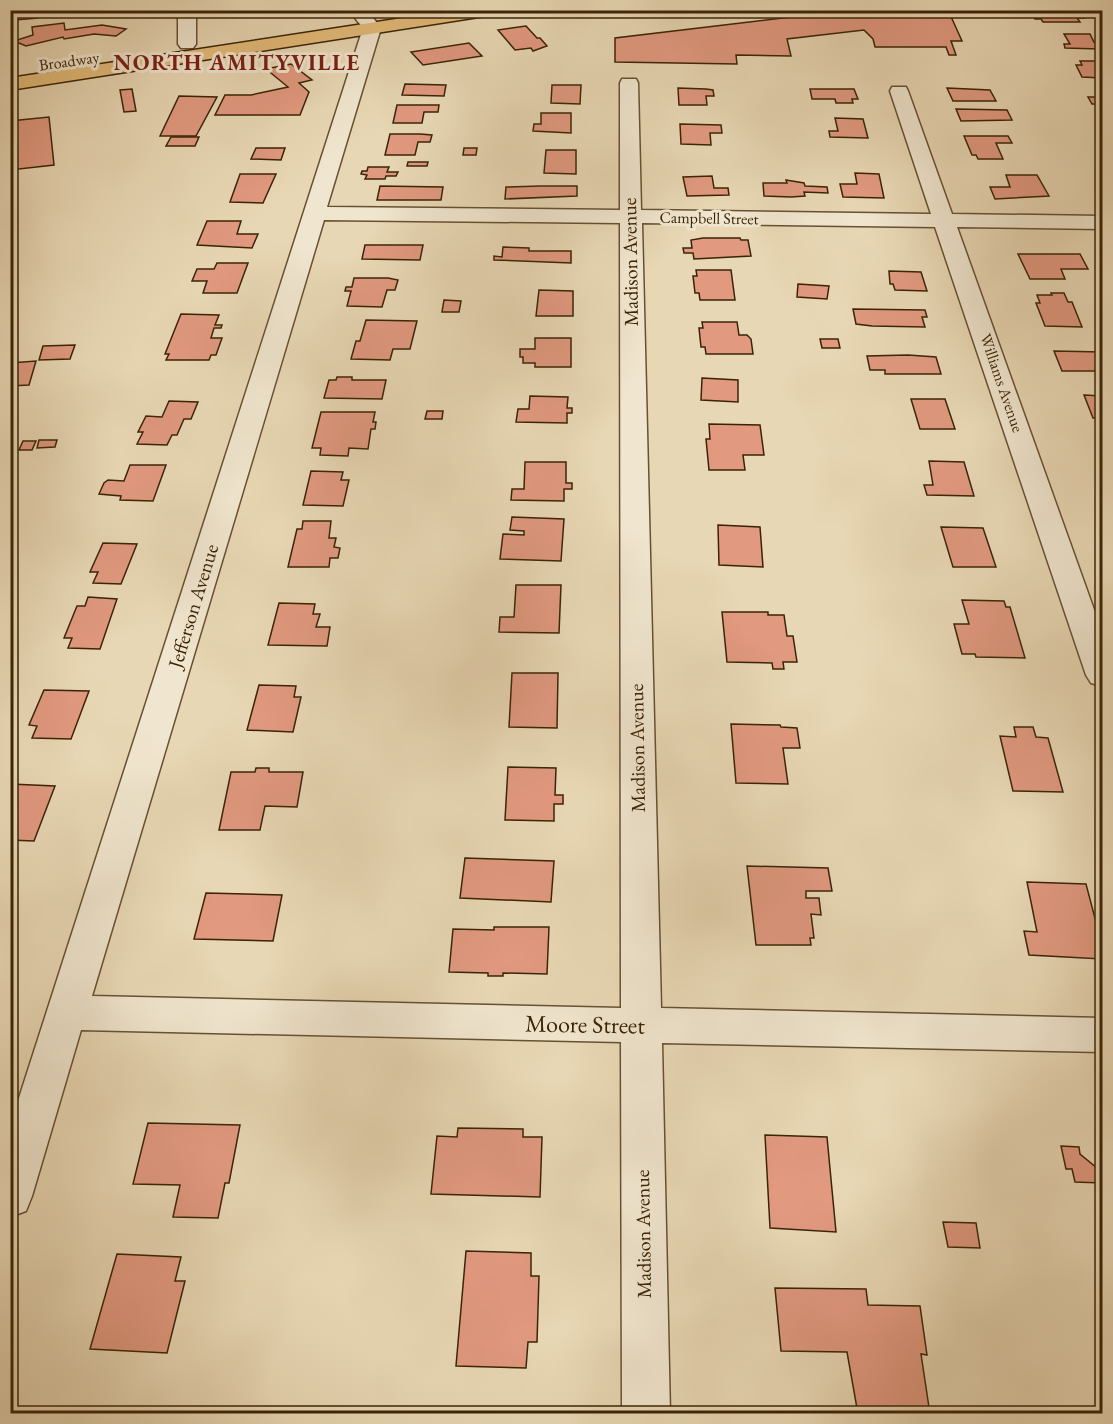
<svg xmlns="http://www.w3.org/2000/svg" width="1113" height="1424" viewBox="0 0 1113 1424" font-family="'EB Garamond',serif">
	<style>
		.building { fill: #e19980; stroke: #3a2406; stroke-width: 1.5 }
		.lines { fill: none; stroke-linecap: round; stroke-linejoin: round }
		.street-casing { stroke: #665132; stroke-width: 3 }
		.primary-casing { stroke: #3a2406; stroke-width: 3 }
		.street { fill: #f0e5ce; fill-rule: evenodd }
		.primary { fill: #e4bc7a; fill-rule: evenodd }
		.labels { text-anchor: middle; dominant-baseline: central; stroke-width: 6; stroke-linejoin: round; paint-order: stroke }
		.far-street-label { font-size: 16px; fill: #3a2406; stroke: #f0e5ce }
		.street-label { font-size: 20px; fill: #3a2406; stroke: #f0e5ce }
		.far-district-label { font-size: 22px; font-weight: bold; letter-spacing: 1.5px; fill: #7a1f14; stroke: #f0e5ce }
		.near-street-label { font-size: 24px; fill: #3a2406; stroke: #f0e5ce }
	</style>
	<rect width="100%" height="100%" fill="#e8d7b4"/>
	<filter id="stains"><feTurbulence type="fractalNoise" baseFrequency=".00333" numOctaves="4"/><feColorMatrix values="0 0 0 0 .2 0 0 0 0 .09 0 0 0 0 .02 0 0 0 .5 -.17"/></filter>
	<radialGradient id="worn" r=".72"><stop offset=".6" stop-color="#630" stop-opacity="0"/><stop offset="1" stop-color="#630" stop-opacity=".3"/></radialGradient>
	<g class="building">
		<polygon points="19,10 41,10 38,18 16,20 18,15 14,15"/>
		<polygon points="849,10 948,10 962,41 951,41 956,55 949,55 946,47 875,47 873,39 864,30 787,39 791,56 736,55 737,64 615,62 615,38"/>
		<polygon points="1042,11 1079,11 1084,18 1077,18 1080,22 1043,22 1041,19 1035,19 1033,16 1046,17"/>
		<polygon points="64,23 65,30 102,25 126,29 116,36 94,34 64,39 63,37 26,46 14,41 33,35 32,27"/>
		<polygon points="526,26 537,38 540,38 547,46 533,51 531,48 515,50 498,30"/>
		<polygon points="1064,34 1090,34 1094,42 1102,44 1096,44 1099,49 1065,48 1064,44 1070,44"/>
		<polygon points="469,43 482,56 423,65 411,52"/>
		<polygon points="1080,61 1102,61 1102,78 1082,77 1076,65 1082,65"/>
		<polygon points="291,64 312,80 299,83 309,92 300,115 215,115 225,95 251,95 288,87 266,69"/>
		<polygon points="405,84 446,85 444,96 402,95"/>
		<polygon points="552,85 581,85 580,104 551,103"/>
		<polygon points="678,88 706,89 713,90 714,96 706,96 707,105 679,105"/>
		<polygon points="947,88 990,90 996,101 953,101"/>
		<polygon points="132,89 136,111 124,112 120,90"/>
		<polygon points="810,89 854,89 858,99 852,99 853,103 836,103 835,99 812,99"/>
		<polygon points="179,96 217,97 196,136 160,136"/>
		<polygon points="1088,97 1102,97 1102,114 1095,104 1092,104"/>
		<polygon points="397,105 439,105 438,112 424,112 422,123 393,123"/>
		<polygon points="956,109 1007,110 1012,120 961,121"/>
		<polygon points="541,113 571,113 571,133 533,131 534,124 541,124"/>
		<polygon points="49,117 54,165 10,170 10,121"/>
		<polygon points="835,118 863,119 868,138 830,137 829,131 838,131"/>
		<polygon points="680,124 721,125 722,133 710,133 711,145 681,144"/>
		<polygon points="390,134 420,134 432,135 430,142 418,142 415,155 385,155"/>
		<polygon points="964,136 1008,136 1012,143 996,143 1003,159 978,159 976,155 972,155"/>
		<polygon points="171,137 199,137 195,146 166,146"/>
		<polygon points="256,148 285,148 281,160 251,159"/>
		<polygon points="464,148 477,148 476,155 463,155"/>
		<polygon points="546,150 576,150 576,174 544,173"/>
		<polygon points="408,162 428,162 427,166 407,166"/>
		<polygon points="368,167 389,167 387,172 398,172 396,176 386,176 385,179 365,179 367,175 361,174 362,171 367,171"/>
		<polygon points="855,173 879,174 884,198 843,197 840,184 857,184"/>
		<polygon points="240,174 276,174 263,203 230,202"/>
		<polygon points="1006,175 1037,175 1049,196 995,199 990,187 1010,187"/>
		<polygon points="712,176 714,188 728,188 729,195 687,196 683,177"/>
		<polygon points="786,180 804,183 805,186 827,187 828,193 804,192 805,196 791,197 764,196 763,183 787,183"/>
		<polygon points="380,186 443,187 441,200 377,200"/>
		<polygon points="540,186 577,186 577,196 505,199 506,187"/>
		<polygon points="207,221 241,221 237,234 258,234 252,248 197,245"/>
		<polygon points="703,238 740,238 741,240 748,240 751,256 694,259 693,253 684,253 683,248 692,248 691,240"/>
		<polygon points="365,245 423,245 420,260 362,259"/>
		<polygon points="503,247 529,248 529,251 571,251 571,263 494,260 494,256 502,257"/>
		<polygon points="1018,254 1080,254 1088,269 1061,269 1065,279 1030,279"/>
		<polygon points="217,263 248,263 237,293 203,293 207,281 192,281 197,269 214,269"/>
		<polygon points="696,270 731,270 735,300 700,300 699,293 695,293 693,276 697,276"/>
		<polygon points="889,271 921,272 927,291 895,290 893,284 890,284"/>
		<polygon points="354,278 388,278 398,280 395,290 387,290 382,307 347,306 351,291 345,291 346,287 352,287"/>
		<polygon points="798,284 829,286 827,299 797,297"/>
		<polygon points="539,290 573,291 573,316 536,316"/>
		<polygon points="1051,293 1064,293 1068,302 1072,302 1082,327 1045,326 1036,303 1040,303 1037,295 1052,295"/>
		<polygon points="444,300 461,301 459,312 442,312"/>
		<polygon points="853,309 925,310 927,317 922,317 925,327 872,326 856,324"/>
		<polygon points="181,314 219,315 215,325 222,325 221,328 214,328 211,338 222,338 216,355 211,355 209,360 166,360 169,354 165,354"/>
		<polygon points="366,320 417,321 410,349 393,349 390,360 351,359 356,341 360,341"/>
		<polygon points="702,322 737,322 739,335 747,335 751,339 753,354 706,354 705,347 701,347 699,328 703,328"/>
		<polygon points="535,338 571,338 571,367 535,367 535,363 523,363 523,357 520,357 520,349 535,349"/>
		<polygon points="820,339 838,339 840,348 822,348"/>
		<polygon points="75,345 70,359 39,360 43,346"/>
		<polygon points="1054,351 1102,352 1102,371 1062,371"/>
		<polygon points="908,355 936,357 941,374 885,374 885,370 870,370 867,356"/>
		<polygon points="36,361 29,385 10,386 10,363"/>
		<polygon points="337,377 352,377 352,380 386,380 382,399 324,398 329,380 336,380"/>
		<polygon points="702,378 738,380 738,402 701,400"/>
		<polygon points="1084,395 1102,396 1102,418 1093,418"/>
		<polygon points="530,396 568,397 567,408 572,408 572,413 567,413 567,423 516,422 518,409 529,409"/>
		<polygon points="911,399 945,399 955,429 920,429"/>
		<polygon points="169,401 198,402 191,419 184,419 177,435 172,435 167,445 137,444 143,432 138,432 146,416 162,417"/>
		<polygon points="427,411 443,411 442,419 425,419"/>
		<polygon points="321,412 375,412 373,422 376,422 375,429 371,429 368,449 349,448 348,456 320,455 321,448 312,448"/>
		<polygon points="709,424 760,425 764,455 743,455 745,470 709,470 706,439 710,439"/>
		<polygon points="39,440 57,440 55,447 37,448"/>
		<polygon points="23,441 36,441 32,450 19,450"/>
		<polygon points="929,461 964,462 974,496 927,495 924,485 933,485"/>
		<polygon points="525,462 566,462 566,483 572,483 572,489 564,489 564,501 511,500 512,489 524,489"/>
		<polygon points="130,465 166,465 153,501 120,500 121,496 99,494 104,483 108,480 124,481"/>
		<polygon points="311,471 343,472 341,480 349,480 343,506 303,505"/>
		<polygon points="512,517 564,519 561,561 500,559 503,534 524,535 524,531 510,530"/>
		<polygon points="303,521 331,521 329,538 336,538 334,547 340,548 338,558 330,558 329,567 288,567 297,529 302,529"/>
		<polygon points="718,525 760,527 763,567 719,565"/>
		<polygon points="941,527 983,528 996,567 953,567"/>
		<polygon points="103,543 137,544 121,584 93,583 98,572 90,572"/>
		<polygon points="516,585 561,585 559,633 499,632 500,617 514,617"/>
		<polygon points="88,597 117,599 100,649 68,648 72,638 64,638 77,606 85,606"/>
		<polygon points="962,600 1004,601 1006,607 1010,607 1025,658 976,657 975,654 962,654 954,624 969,624"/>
		<polygon points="279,603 315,604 313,614 320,614 316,627 330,627 327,646 268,645"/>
		<polygon points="722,612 768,612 768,615 784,615 787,636 793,636 797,662 783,662 784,669 773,669 772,663 727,662"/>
		<polygon points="512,673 558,673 557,728 509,727"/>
		<polygon points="259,685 296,686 294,697 301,697 293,732 247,730"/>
		<polygon points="44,690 89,691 71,739 32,738 37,726 29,725"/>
		<polygon points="731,724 780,725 781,727 797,728 800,748 783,748 788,784 736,783"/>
		<polygon points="1014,727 1033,727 1036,737 1048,738 1063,792 1013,791 1000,736 1016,737"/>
		<polygon points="508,767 556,768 555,795 563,795 563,804 554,804 554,821 505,820"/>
		<polygon points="256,768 269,768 269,772 303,772 297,807 265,806 260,830 219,830 231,772 255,772"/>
		<polygon points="10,784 55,786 34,841 10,840"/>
		<polygon points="465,858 554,861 551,902 460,898"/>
		<polygon points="747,866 828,868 832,891 806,891 806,898 819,898 821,915 811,914 814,938 810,938 811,945 756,945"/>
		<polygon points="1027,882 1086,884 1102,945 1102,959 1029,955 1024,931 1037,932"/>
		<polygon points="206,893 282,895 273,941 194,939"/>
		<polygon points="494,927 549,927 547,974 503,973 503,976 488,976 488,973 449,972 453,929 494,930"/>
		<polygon points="148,1123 240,1125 229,1183 225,1183 218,1218 173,1217 180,1185 133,1184"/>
		<polygon points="458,1128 523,1129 523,1137 542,1137 540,1197 431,1194 437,1136 457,1137"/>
		<polygon points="765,1135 827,1137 836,1232 770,1228"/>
		<polygon points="1061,1146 1079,1147 1080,1154 1097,1168 1102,1168 1102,1183 1075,1182 1072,1169 1066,1169"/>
		<polygon points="943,1222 976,1223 980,1248 948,1247"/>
		<polygon points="466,1251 531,1253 531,1276 539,1276 537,1342 528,1342 526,1368 456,1366"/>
		<polygon points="117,1254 181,1257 175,1281 185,1281 167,1353 90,1349"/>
		<polygon points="775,1288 866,1289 868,1305 920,1306 927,1355 921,1354 930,1414 858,1414 847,1352 781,1351"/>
		<polygon points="74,1409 184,1412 73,1414"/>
	</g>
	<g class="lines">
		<defs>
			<g id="street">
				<polygon points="178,10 196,10 196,44 193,48 181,48 178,44"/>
				<path d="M364,13L370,14L381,28L327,207L620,210V83L622,79H636L638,83L641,210L931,214L890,91L892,87H906L908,91L952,214L1102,216V229L957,227L1102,632V686L1091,683L1086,675L935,227L642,223L661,1008L1102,1018V1052L662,1043L670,1414H622L621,1042L81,1030L32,1196L26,1211L10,1217V1126L363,28L355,18L358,14ZM324,220L620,223L621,1008L92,996Z"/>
			</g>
			<polygon id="primary" points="455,10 500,10 492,15 10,90 10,78"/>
		</defs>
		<use href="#street" class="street-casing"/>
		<use href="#primary" class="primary-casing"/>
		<use href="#street" class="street"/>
		<use href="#primary" class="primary"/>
	</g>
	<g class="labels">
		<g class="far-street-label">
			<text transform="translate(69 61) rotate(-8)">Broadway</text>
			<text transform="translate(709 218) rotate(1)">Campbell Street</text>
			<text transform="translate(1002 383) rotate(71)">Williams Avenue</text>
		</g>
		<g class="street-label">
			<text transform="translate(630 262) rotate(-91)">Madison Avenue</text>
			<text transform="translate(193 606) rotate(-73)">Jefferson Avenue</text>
			<text transform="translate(637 748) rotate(-91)">Madison Avenue</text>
			<text transform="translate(643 1234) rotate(-91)">Madison Avenue</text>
		</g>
		<g class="far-district-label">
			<text x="237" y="62">NORTH AMITYVILLE</text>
		</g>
		<g class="near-street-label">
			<text transform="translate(585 1024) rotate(1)">Moore Street</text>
		</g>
	</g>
	<rect width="1113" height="1424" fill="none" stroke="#e8d7b4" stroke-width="36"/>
	<rect x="12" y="12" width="1089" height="1400" fill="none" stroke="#3a2406" stroke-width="3"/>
	<rect x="18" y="18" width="1077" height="1388" fill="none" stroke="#3a2406" stroke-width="1.5"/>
	<rect width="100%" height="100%" filter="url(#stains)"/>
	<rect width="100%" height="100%" fill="url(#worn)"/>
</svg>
